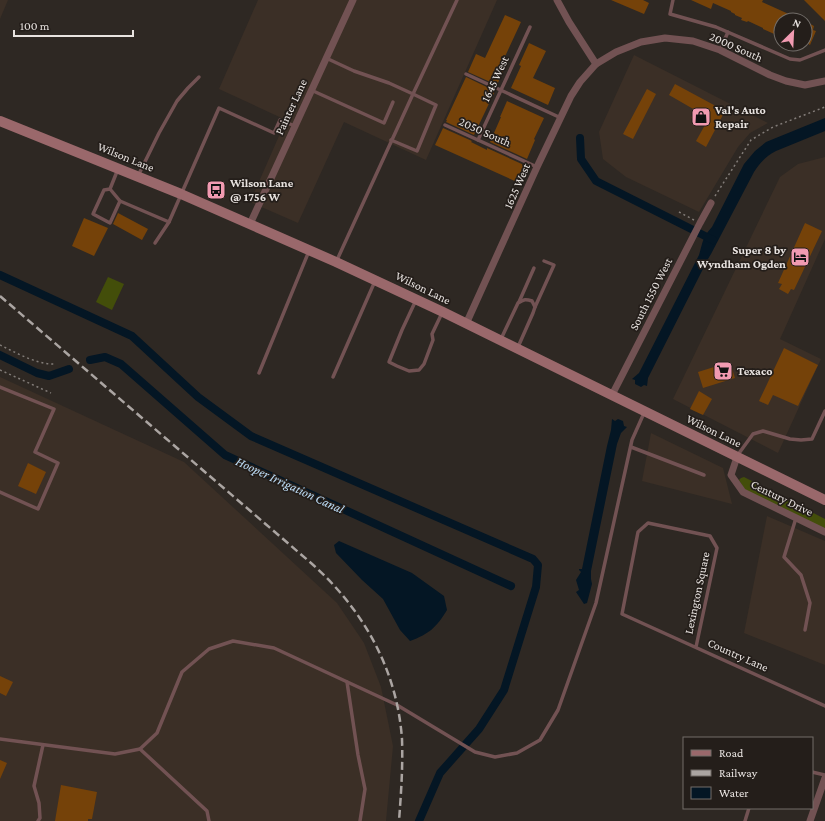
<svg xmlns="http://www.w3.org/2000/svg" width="825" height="821" viewBox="0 0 825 821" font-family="'Crimson Pro',serif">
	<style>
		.built { fill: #3b2f26 }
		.green { fill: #434e0a }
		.water { fill: #041624 }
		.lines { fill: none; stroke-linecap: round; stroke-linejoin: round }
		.canal { stroke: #041624; stroke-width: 8 }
		.building { fill: #754209 }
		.path { stroke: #827c78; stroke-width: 1.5; stroke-dasharray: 2 3; stroke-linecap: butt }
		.lane { stroke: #725253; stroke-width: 3.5 }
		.street { stroke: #725253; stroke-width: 7 }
		.secondary { stroke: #9a686b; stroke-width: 10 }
		.rail { stroke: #aba5a2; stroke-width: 2.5; stroke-dasharray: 8 4; stroke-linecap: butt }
		.labels { text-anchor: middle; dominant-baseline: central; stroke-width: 3.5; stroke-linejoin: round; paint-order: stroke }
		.street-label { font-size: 12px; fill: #e8e3e0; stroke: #241e1a }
		.poi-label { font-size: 12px; font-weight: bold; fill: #e8e3e0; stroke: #241e1a; text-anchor: start }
		.water-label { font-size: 13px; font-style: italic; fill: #bedef8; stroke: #241e1a }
	</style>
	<rect width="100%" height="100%" fill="#2e2823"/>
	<g class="built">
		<polygon points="0,0 8,0 0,19"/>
		<polygon points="258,0 497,0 426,160 344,122 298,223 250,202 286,120 219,89"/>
		<polygon points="634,55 768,123 750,133 738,147 699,212 626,177 603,159 599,132"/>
		<polygon points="825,157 825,239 780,339 821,359 778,453 673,399 780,177 798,164"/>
		<polygon points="0,377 184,462 337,603 364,643 381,687 393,746 386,821 0,821"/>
		<polygon points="651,433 723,468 732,504 642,481"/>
		<polygon points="767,516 825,541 825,665 744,633"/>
	</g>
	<g class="green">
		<polygon points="108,277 124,284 112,310 96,302"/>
		<polygon points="744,477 825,519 825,533 747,493 739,480 741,478"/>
	</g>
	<g class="water">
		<path d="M825,118V131L776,151C766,156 760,163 754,172L711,254L708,259L648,378L647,386L644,385L641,387L635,384V380L632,379L639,373L699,255C703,242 702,238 712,227L744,164L755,151L766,142Z"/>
		<polygon points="612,419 615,421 618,419 623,421 624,426 627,427 621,433 617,444 591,571 591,579 592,584 587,603 584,604 576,592 579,590 576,580 581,572 579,570 579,569 582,569 607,446 611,430"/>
		<path d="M339,541L412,573L444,596L447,610C436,628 429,634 410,641L400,630L383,599L362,580L336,553L334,545Z"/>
	</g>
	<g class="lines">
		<g class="canal">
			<polyline points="580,138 581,159 596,181 713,240"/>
			<polyline points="0,275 132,336 198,397 251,436 533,559 538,565 536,587 504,690 479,729 440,773 419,821"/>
			<polyline points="0,355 37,373 49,376 69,369"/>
			<polyline points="90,360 105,357 121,364 225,455 511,586"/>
		</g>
	</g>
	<g class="building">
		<polygon points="611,0 643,0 649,3 644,14"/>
		<polygon points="691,0 763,0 762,2 802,20 781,20 781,37 763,29 763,28 748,21 747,22 741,20 742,18 735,15 735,14 731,12 731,11 713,3 711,9"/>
		<polygon points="804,0 825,0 825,21"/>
		<polygon points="505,15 521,22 501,65 505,67 497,85 468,72 476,54 485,58"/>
		<polygon points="805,21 814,26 813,30 816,31 810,45 805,42"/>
		<polygon points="529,43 546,51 533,78 555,88 548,105 511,88 521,66 519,65"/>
		<polygon points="466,77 495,91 474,135 446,122 447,120 446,120"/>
		<polygon points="675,84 725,111 706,147 696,141 705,125 691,118 695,110 669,95"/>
		<polygon points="647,89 656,94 633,139 623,134"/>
		<polygon points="507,101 544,118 534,139 535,140 527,159 490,142 501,117 500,117"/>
		<polygon points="443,128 472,141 471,142 487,150 487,148 524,165 517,182 435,145"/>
		<polygon points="118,213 148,229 142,240 113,224"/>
		<polygon points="84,218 108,228 94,256 72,246"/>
		<polygon points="805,223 822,231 794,290 791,289 788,294 779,289 782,284 778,283"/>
		<polygon points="784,348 818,365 798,406 773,395 768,405 759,401"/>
		<polygon points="730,362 735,378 703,388 698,372"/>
		<polygon points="699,391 712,399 703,415 690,409"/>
		<polygon points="28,463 46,472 36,494 18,486"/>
		<polygon points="0,676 13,682 6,696 0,693"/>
		<polygon points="0,760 7,763 0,779"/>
		<polygon points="61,785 97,792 92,819 88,819 88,821 55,821"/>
	</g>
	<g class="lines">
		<g class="path">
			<polyline points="715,196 751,140 773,127 825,107"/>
			<polyline points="679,212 694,220"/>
			<path d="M0,345C17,353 35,364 54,364"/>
			<polyline points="0,370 51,393"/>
		</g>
		<g class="lane">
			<polyline points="673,0 670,14 716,27 790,59 800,60 825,50"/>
			<polyline points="720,50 728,32"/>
			<polyline points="326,58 354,71 389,83 413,94 337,260"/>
			<polyline points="466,74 561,118"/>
			<polyline points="311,90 384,123 393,102"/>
			<polyline points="445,125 537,167"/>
			<polyline points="391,140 417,151 436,105 413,94 457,0"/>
			<polyline points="478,140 530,27"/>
			<polyline points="138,176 159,133 177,101 188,88 199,77"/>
			<polyline points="110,189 120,201 110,223 93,214 104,190 110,189 118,169"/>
			<polyline points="120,201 169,222 219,108 274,133 280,120 295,126"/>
			<polyline points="155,243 169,222"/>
			<polyline points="416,300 402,330 389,362 397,366 409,371 419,370 424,364 433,340 432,334 442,313"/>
			<polyline points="519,302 534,268"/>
			<polyline points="535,307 554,265 544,261"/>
			<path d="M501,339L518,303C524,299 526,299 532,301L535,307L533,313L518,347"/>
			<polyline points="259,373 309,251"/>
			<polyline points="333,377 375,281"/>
			<polyline points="0,387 54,409 35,452 58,463 38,509 0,492"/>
			<polyline points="631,447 704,475"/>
			<polyline points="737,456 753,434 763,431 790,439 801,440 812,439 825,411"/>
			<polyline points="796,518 784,557 801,575 810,603 805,630"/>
			<polyline points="696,647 717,548 710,536 648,523 638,532 622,614 825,706"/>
			<polyline points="347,682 358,755 365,789 360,821"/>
			<polyline points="0,739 115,754 140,749 157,733 182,672 209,649 233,641 274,648 397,705 475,752 495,757 517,753 540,740 558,710 596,603 632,440 644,413"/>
			<polyline points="140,749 207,811 209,821"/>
			<polyline points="812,772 825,775"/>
			<polyline points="38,821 40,818 39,803 34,786 43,745"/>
			<polyline points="745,821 749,808"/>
		</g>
		<g class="street">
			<polyline points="557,0 569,22 596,64"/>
			<polyline points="250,224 353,0"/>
			<polyline points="466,324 537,167 571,96 580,82 596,64 616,52 641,42 665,38 693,41 720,50 770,75 786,81 805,85 825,81"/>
			<polyline points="612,395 700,223 711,203"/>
			<polyline points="737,457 731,475 743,492 825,532"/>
			<polyline points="810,821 825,778"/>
		</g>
		<polyline class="secondary" points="0,121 181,194 336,262 443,312 825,500"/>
		<path class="rail" d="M0,296L311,563C363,609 397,669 402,739C403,767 401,794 399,821"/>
	</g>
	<defs>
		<symbol id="shop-square" viewBox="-11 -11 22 22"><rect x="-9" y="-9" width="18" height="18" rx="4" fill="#f19ab1" stroke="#241e1a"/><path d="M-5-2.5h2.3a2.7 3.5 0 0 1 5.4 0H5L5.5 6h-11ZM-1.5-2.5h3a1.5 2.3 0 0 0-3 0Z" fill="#111"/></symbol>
		<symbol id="bus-square" viewBox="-11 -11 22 22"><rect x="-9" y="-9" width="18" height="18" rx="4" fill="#f19ab1" stroke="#241e1a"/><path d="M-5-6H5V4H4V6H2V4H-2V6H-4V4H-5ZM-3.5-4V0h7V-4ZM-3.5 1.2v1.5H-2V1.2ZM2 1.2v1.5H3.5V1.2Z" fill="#111"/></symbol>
		<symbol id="hotel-square" viewBox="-11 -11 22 22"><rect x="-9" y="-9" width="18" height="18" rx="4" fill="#f19ab1" stroke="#241e1a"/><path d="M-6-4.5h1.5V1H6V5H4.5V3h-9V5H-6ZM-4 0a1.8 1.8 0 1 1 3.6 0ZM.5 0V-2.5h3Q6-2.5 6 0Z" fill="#111"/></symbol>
		<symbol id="supermarket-square" viewBox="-11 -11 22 22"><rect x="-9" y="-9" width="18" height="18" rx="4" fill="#f19ab1" stroke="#241e1a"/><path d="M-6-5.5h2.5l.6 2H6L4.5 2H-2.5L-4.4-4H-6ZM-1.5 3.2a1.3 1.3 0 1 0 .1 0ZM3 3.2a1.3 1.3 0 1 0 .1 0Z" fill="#111"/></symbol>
	</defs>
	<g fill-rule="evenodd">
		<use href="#shop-square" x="690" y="106" width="22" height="22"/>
		<use href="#bus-square" x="205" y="179" width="22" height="22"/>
		<use href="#hotel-square" x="789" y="246" width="22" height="22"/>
		<use href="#supermarket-square" x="712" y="360" width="22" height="22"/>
	</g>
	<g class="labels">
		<g class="street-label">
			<text transform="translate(736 47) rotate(24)">2000 South</text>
			<text transform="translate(495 79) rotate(-65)">1645 West</text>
			<text transform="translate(291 107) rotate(-65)">Painter Lane</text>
			<text transform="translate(485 132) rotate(24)">2050 South</text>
			<text transform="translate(126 157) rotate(22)">Wilson Lane</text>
			<text transform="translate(517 186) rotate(-66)">1625 West</text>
			<text transform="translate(423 288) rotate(26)">Wilson Lane</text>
			<text transform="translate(651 294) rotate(-63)">South 1550 West</text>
			<text transform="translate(714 431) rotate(26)">Wilson Lane</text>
			<text transform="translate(782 498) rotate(26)">Century Drive</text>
			<text transform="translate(697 593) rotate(-78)">Lexington Square</text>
			<text transform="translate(738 655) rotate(24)">Country Lane</text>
		</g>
		<g class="poi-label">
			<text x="715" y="110">Val's Auto<tspan x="715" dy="14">Repair</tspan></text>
			<text x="230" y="183">Wilson Lane<tspan x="230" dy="14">@ 1756 W</tspan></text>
			<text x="786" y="250" text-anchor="end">Super 8 by<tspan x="786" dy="14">Wyndham Ogden</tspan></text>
			<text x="737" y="371">Texaco</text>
		</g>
		<g class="water-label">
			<text transform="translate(290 485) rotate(25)">Hooper Irrigation Canal</text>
		</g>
	</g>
	<rect x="683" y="737" width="130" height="72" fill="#241e1a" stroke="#726d69"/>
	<rect x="691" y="750" width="20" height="6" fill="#9a686b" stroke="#726d69"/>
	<text x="719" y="757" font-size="12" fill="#e8e3e0">Road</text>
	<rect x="691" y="770" width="20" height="6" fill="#aba5a2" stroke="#726d69"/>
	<text x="719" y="777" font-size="12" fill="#e8e3e0">Railway</text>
	<rect x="691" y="787" width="20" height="12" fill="#041624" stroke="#726d69"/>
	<text x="719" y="797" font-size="12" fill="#e8e3e0">Water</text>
	<g transform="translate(793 32) rotate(24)"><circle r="19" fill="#241e1a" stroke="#726d69"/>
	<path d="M0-3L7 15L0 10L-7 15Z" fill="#f19ab1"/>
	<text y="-6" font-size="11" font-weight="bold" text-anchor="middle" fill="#e8e3e0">N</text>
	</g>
	<path d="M14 30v6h119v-6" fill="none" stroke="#e8e3e0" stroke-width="2"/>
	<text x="20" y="30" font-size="12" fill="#e8e3e0" stroke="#241e1a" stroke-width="3" paint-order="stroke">100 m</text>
</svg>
